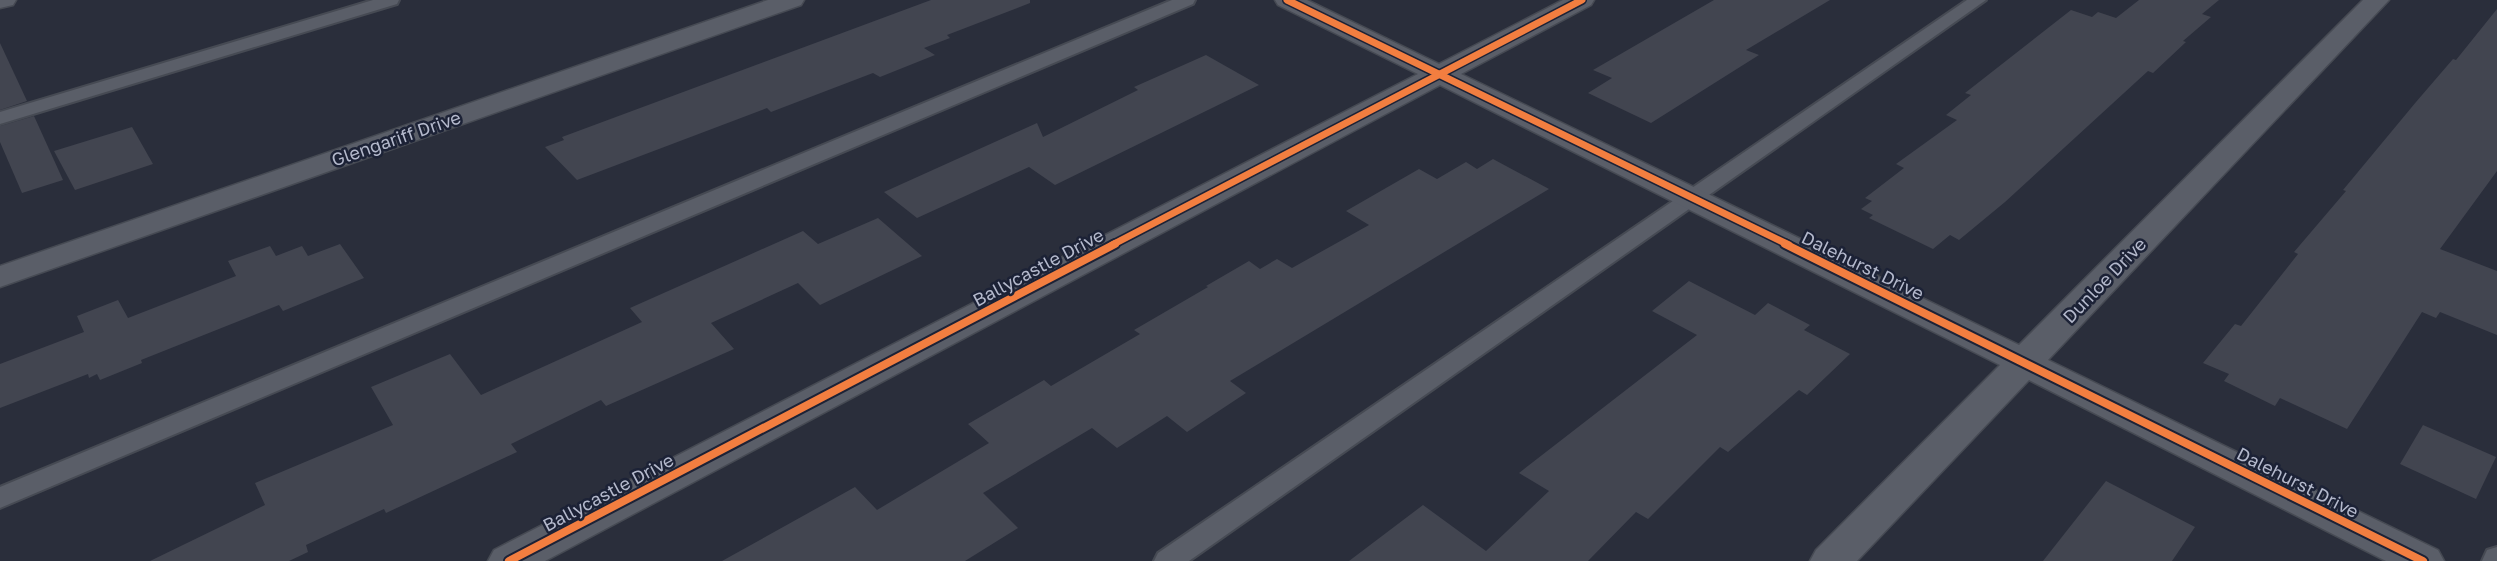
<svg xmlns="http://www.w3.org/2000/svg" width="2497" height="561" viewBox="0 0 2497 561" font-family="'Golos Text',sans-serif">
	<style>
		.building { fill: #424550 }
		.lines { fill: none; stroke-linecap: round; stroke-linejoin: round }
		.service-casing { stroke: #464a53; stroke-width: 4 }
		.minor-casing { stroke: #464a53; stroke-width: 3 }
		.service { fill: #5a5e68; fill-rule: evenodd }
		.minor { fill: #5a5e68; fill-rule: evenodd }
		.cycleway-far1-casing { stroke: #1c2236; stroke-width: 10 }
		.cycleway-casing { stroke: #1c2236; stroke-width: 12 }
		.cycleway-far1 { stroke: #f27e40; stroke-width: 7 }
		.cycleway { stroke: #f27e40; stroke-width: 8 }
		.labels { text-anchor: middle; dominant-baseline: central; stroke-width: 5; stroke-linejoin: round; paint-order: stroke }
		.street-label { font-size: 18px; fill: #b4b9cc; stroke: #1c2236 }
	</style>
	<rect width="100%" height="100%" fill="#2a2e3b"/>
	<g class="building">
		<polygon points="931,0 1030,0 1030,3 947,35 950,38 924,48 935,55 880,77 873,73 771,112 767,108 577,180 545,147 564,140 562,137"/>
		<polygon points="1714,0 1830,0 1746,50 1759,55 1651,123 1588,93 1612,78 1593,70"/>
		<polygon points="2139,0 2219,0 2202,14 2211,17 2183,41 2186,42 2153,73 2148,71 2005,202 1959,240 1950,235 1933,249 1869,218 1873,215 1861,209 1872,201 1865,198 1904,168 1896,164 1957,120 1946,115 1971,95 1965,93 2071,10 2092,17 2098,12 2116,18"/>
		<polygon points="2497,9 2497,171 2440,249 2497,271 2497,335 2440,312 2436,318 2422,312 2347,429 2280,398 2275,406 2224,381 2229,374 2203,363 2235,324 2241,326 2298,254 2294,252 2346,191 2343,190 2416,102 2453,59 2456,60"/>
		<polygon points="0,43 27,101 0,110"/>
		<polygon points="1206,55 1259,85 1055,185 1029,167 917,218 884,192 1037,123 1043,137 1138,90 1134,87"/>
		<polygon points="34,116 63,180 22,193 0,142 0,126"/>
		<polygon points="132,127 153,164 75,190 54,151"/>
		<polygon points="1493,159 1549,189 1230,381 1246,393 1187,432 1167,416 1117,448 1092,428 983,493 1018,528 965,561 722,561 855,487 877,510 989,443 968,424 1044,380 1051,386 1140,334 1134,330 1208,287 1206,286 1249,261 1260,269 1277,259 1292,268 1369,225 1346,211 1419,169 1437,179 1466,162 1477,169"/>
		<polygon points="878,218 922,256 820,305 798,283 711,323 734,349 606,406 601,400 511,444 517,452 386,513 384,509 306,545 308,552 289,561 150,561 265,505 255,483 393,425 371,387 450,354 481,395 642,322 630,308 803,231 818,244"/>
		<polygon points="340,244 364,278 283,311 279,305 141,360 142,363 100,380 97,374 89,378 88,374 0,408 0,364 84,332 77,316 118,300 128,318 236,276 228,261 270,246 276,256 302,246 308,256"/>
		<polygon points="1689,281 1755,315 1768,303 1810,325 1804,330 1850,354 1807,395 1799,390 1728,452 1720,447 1648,519 1636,512 1588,561 1349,561 1423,505 1486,551 1549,491 1519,473 1697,335 1652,311"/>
		<polygon points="2423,425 2496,457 2476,499 2400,464"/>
		<polygon points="2106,481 2195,527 2172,561 2043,561"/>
	</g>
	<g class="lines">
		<defs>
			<g id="service">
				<polygon points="373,0 399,0 397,4 0,124 0,112"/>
				<polygon points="1172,0 1195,0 1193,4 0,508 0,487"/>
				<polygon points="1967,0 1986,0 1189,561 1154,561 1158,553"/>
				<polygon points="2497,547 2497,561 2482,561 2487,550"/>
			</g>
			<g id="minor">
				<polygon points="0,0 16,0 13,5 0,8"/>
				<polygon points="768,0 804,0 801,5 0,287 0,266"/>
				<polygon points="1275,0 1307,0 1439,64 1563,0 1594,0 1591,5 1461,74 2019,345 2363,0 2389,0 2048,360 2438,550 2444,561 2386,561 2029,380 1857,561 1810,561 1816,550 2000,365 1440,85 545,561 488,561 494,550 1418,74 1278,5"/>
			</g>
		</defs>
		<use href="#service" class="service-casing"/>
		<use href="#minor" class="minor-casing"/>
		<use href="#service" class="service"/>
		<use href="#minor" class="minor"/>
		<defs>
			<g id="cycleway-far1">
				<polyline points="1287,0 1789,245"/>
				<polyline points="1112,245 1582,0"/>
			</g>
			<g id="cycleway">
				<polyline points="1785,244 2423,561"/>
				<polyline points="509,561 1115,244"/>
			</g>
		</defs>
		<use href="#cycleway-far1" class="cycleway-far1-casing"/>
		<use href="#cycleway" class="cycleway-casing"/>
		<use href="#cycleway-far1" class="cycleway-far1"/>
		<use href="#cycleway" class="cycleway"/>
	</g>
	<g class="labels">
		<g class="street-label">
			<text transform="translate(396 138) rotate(-19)">Glengariff Drive</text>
			<text transform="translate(1863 265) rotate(26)">Dalehurst Drive</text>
			<text transform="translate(1038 267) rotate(-28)">Ballycastle Drive</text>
			<text transform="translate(2104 280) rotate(-46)">Dunloe Drive</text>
			<text transform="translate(2298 482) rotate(27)">Dalehurst Drive</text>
			<text transform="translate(608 492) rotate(-28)">Ballycastle Drive</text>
		</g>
	</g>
</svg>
